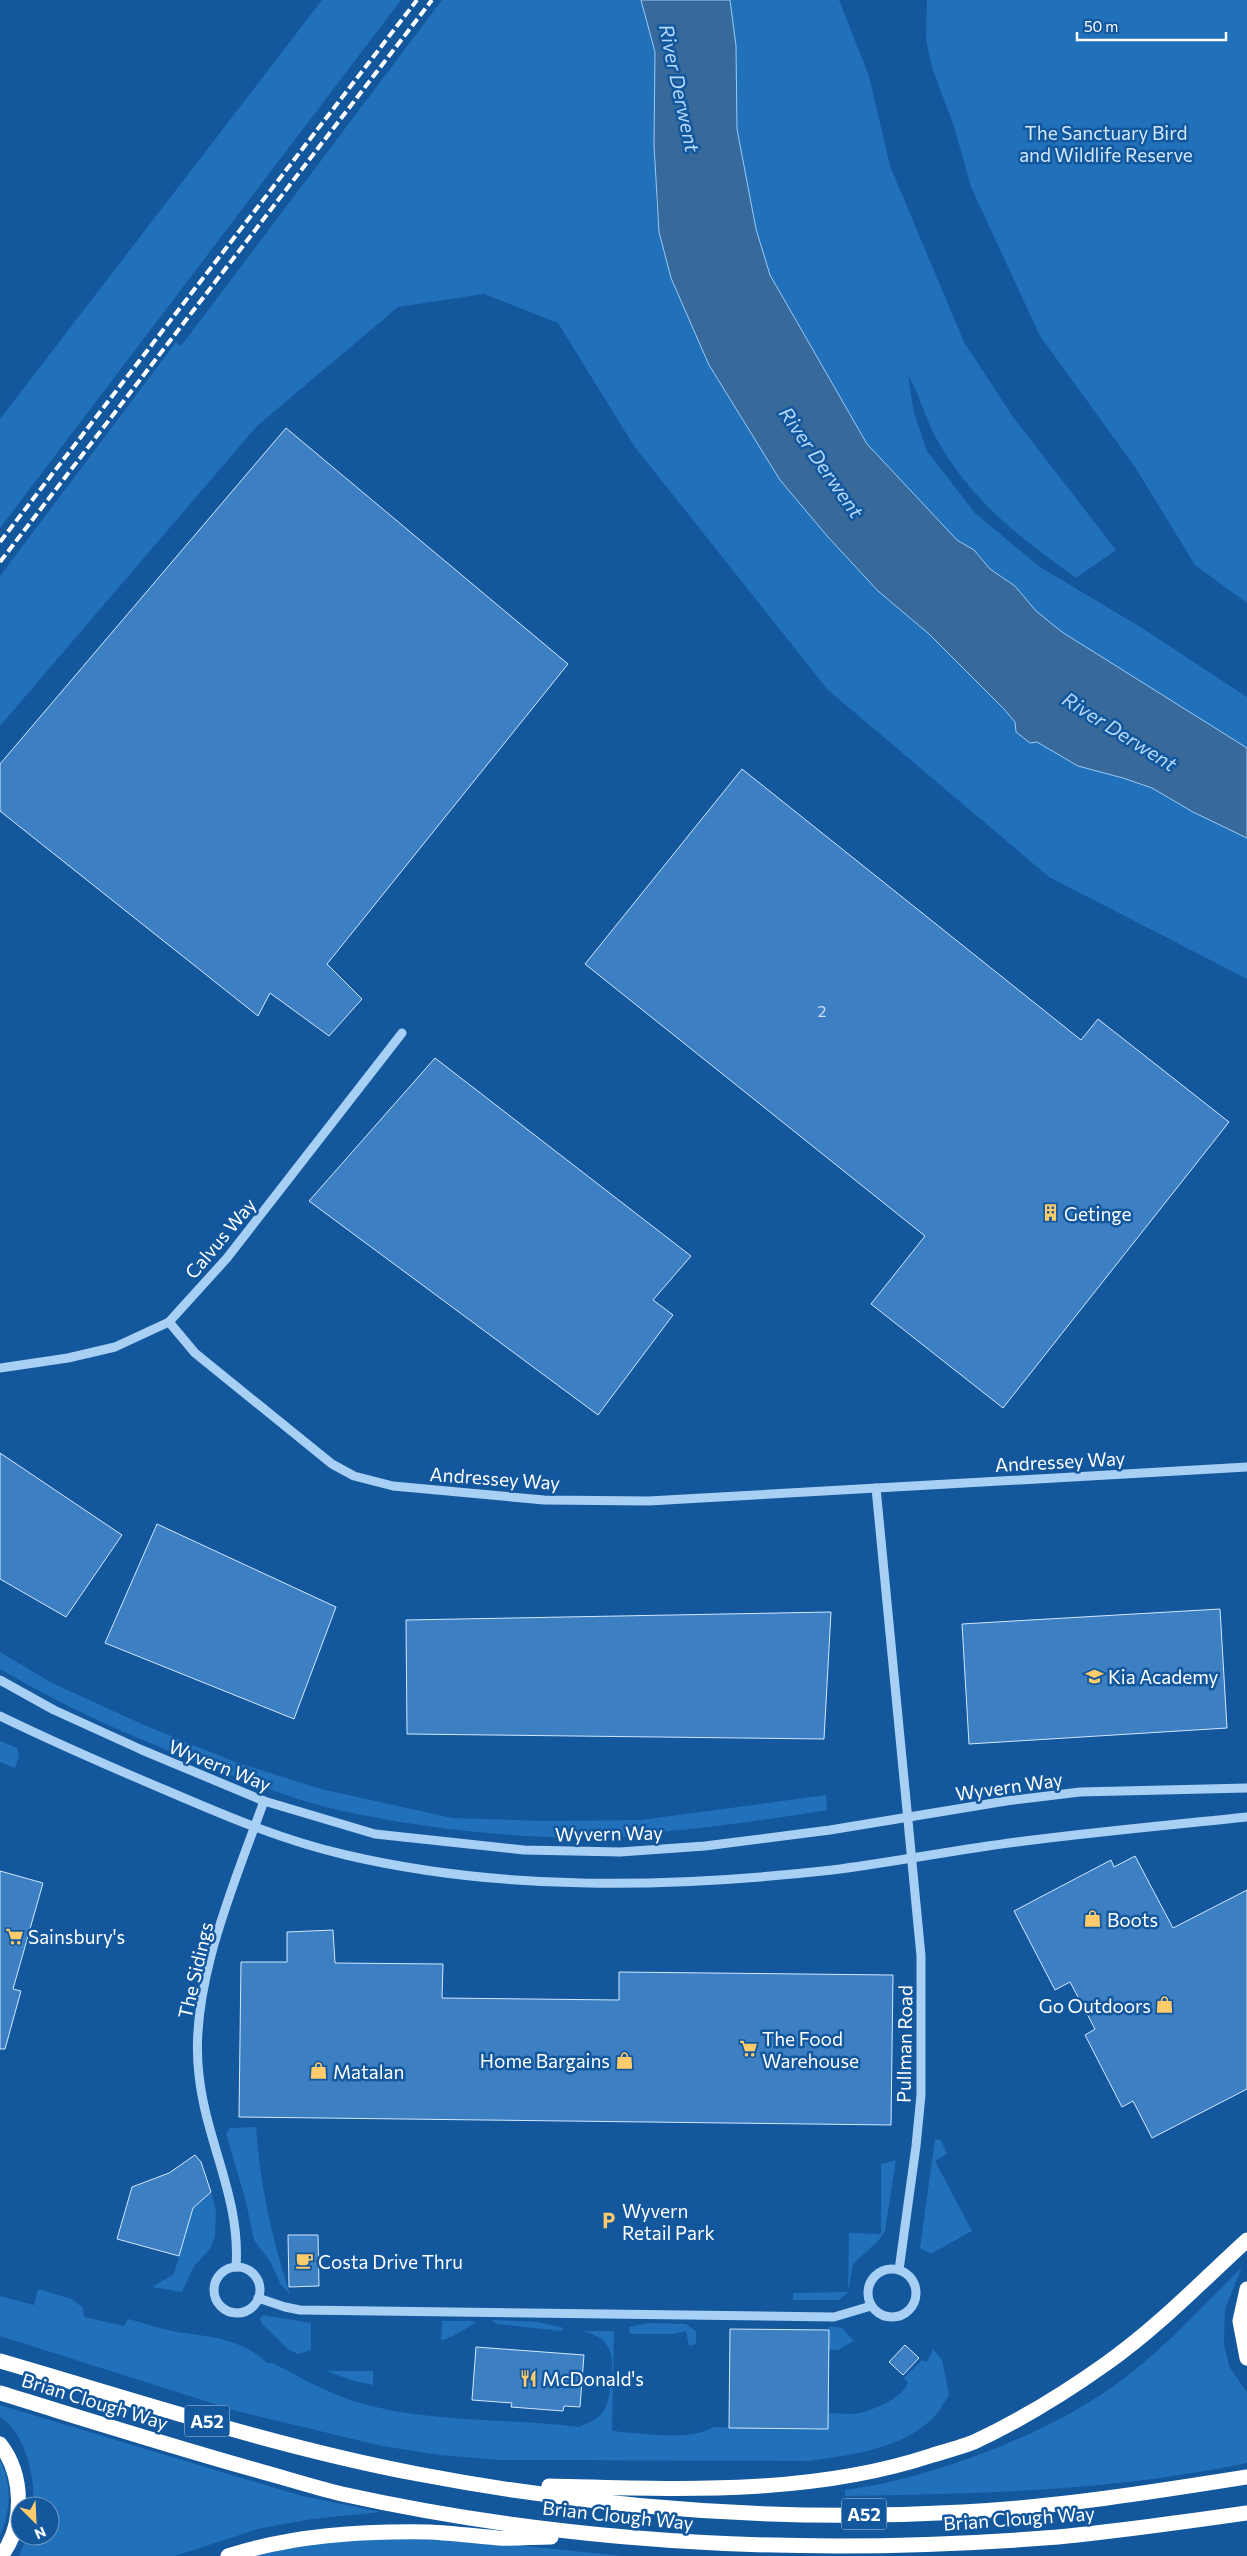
<svg xmlns="http://www.w3.org/2000/svg" width="1247" height="2556" viewBox="0 0 1247 2556" font-family="Commissioner,sans-serif">
	<style>
		.green { fill: #2170ba }
		.water { fill: #37699b; stroke: #9acbf7 }
		.building { fill: #3c80c3; stroke: #d1e8fd }
		.lines { fill: none; stroke-linecap: round; stroke-linejoin: round }
		.minor { stroke: #a8cff4; stroke-width: 9 }
		.highway { stroke: #fff; stroke-width: 15 }
		.rail { stroke: #fff; stroke-width: 4; stroke-dasharray: 9 4; stroke-linecap: butt }
		.labels { text-anchor: middle; dominant-baseline: central; stroke-width: 5; stroke-linejoin: round; paint-order: stroke }
		.number-label { font-size: 16px; fill: #cedff0 }
		.shield { fill: #13579d; stroke: #b8cde2; stroke-width: 1 }
		.shield-label { font-size: 18px; font-weight: bold; fill: #fff }
		.park-label { font-size: 19px; fill: #d1e8fd; stroke: #13579d }
		.poi-label { font-size: 19px; fill: #fff; stroke: #13579d; text-anchor: start }
		.street-label { font-size: 19px; fill: #fff; stroke: #13579d }
		.water-label { font-size: 20px; font-style: italic; fill: #b5d9fa; stroke: #13579d }
	</style>
	<rect width="100%" height="100%" fill="#13579d"/>
	<g class="green">
		<polygon points="322,0 401,0 0,528 0,419"/>
		<polygon points="442,0 641,0 655,52 656,200 659,232 671,278 709,365 780,480 828,537 878,591 929,634 1003,708 1015,722 1016,732 1030,743 1037,742 1078,766 1123,778 1152,788 1193,812 1247,838 1247,979 1049,877 828,690 634,446 558,323 484,294 398,307 257,426 0,726 0,576 176,342 181,346"/>
		<path d="M730,0H839L869,76L890,166L964,342L1013,417L1116,550L1076,578C1018,536 972,502 936,438C925,418 920,395 908,375L914,413L927,451L975,513L1040,567L1142,628L1247,697V748L1062,632L1036,611L1015,586L990,569L974,550L957,540L867,444L770,275L756,229L737,129L736,46Z"/>
		<polygon points="927,0 1247,0 1247,603 1195,565 1135,467 1040,336 971,187 954,126 932,68 926,40"/>
		<path d="M0,1652L52,1683L144,1725L235,1762L321,1789L452,1818L545,1821L641,1820L826,1795L827,1810C772,1819 716,1827 660,1832C640,1834 620,1838 600,1838C512,1838 424,1829 338,1810C299,1801 261,1786 223,1772C146,1743 71,1711 0,1669Z"/>
		<polygon points="0,1741 17,1748 19,1757 15,1768 0,1762"/>
		<path d="M256,2127C260,2184 272,2240 290,2294L281,2285L270,2261L254,2240L245,2198L226,2134L230,2128Z"/>
		<polygon points="935,2139 941,2140 947,2154 935,2161 972,2231 931,2254 920,2248"/>
		<polygon points="896,2160 885,2231 878,2241 853,2264 848,2292 839,2300 793,2300 793,2293 848,2292 849,2233 881,2234 881,2164"/>
		<polygon points="211,2192 216,2211 215,2236 210,2249 194,2266 182,2292 152,2287 174,2274 194,2203 197,2205"/>
		<path d="M1242,2267L1225,2309L1224,2345L1230,2368L1247,2392V2463C1113,2491 981,2494 845,2496V2490C925,2480 1034,2439 1102,2394C1154,2360 1198,2311 1242,2267Z"/>
		<path d="M38,2289L72,2299L83,2308L84,2317L124,2326L128,2319C144,2323 161,2329 177,2332C211,2337 241,2338 267,2363H273C301,2378 329,2394 360,2403C430,2423 507,2418 579,2427C587,2423 597,2420 602,2413C608,2406 609,2396 610,2387C615,2359 614,2338 582,2331H614L612,2431C638,2433 692,2442 713,2427L828,2429V2413C838,2413 850,2415 860,2413C875,2409 902,2398 908,2383L904,2378L922,2360L927,2362L933,2349L942,2360L949,2395C944,2402 939,2412 933,2418C902,2449 848,2456 807,2461L499,2460L440,2455L382,2446L240,2412L0,2336V2296L34,2305Z"/>
		<polygon points="263,2315 311,2323 311,2350 298,2354 288,2349 261,2323 260,2318"/>
		<polygon points="491,2320 538,2322 564,2328 561,2331 497,2324"/>
		<path d="M442,2321H472L476,2323C463,2329 454,2338 441,2340Z"/>
		<polygon points="649,2323 686,2324 696,2331 696,2344 689,2346 686,2331 672,2334 630,2334 629,2327"/>
		<polygon points="829,2326 842,2328 854,2341 838,2350 829,2350"/>
		<polygon points="326,2371 373,2371 373,2385 354,2381"/>
		<path d="M0,2405L302,2496L381,2512L312,2519L258,2529L175,2556H19L27,2536H50V2506H34C34,2476 27,2435 0,2417Z"/>
		<path d="M0,2460C12,2482 11,2512 0,2535Z"/>
		<polygon points="382,2536 475,2541 622,2556 254,2556 314,2543"/>
	</g>
	<polygon class="water" points="641,0 730,0 736,46 737,129 756,229 770,275 867,444 957,540 974,550 990,569 1015,586 1036,611 1062,632 1247,748 1247,838 1193,812 1152,788 1123,778 1078,766 1037,742 1030,743 1016,732 1015,722 1003,708 929,634 878,591 828,537 780,480 709,365 671,278 659,232 654,145 655,52"/>
	<g class="building">
		<polygon points="286,428 568,664 327,964 362,999 329,1036 270,993 258,1016 0,811 0,764"/>
		<polygon points="742,769 1081,1040 1098,1019 1229,1122 1003,1408 871,1304 925,1236 585,964"/>
		<polygon points="435,1058 691,1256 653,1300 673,1315 598,1415 309,1201"/>
		<polygon points="0,1453 122,1535 66,1617 0,1579"/>
		<polygon points="157,1524 336,1607 294,1719 105,1643"/>
		<polygon points="1220,1609 1227,1728 969,1744 962,1624"/>
		<polygon points="831,1612 824,1739 407,1734 406,1620"/>
		<polygon points="1135,1856 1173,1928 1247,1890 1247,2089 1152,2138 1133,2101 1122,2107 1085,2035 1095,2029 1070,1982 1055,1990 1014,1911 1111,1860 1114,1867"/>
		<polygon points="0,1871 43,1883 13,1989 21,1991 5,2049 0,2049"/>
		<polygon points="333,1930 335,1963 443,1964 442,1998 619,2000 619,1972 893,1975 891,2125 239,2117 241,1962 287,1962 287,1932"/>
		<polygon points="195,2155 201,2162 211,2192 193,2208 179,2256 117,2239 132,2187 169,2173"/>
		<polygon points="288,2235 318,2235 319,2286 289,2287"/>
		<polygon points="730,2329 829,2330 828,2429 729,2428"/>
		<polygon points="905,2345 919,2358 903,2375 889,2362"/>
		<polygon points="476,2347 584,2355 580,2407 564,2406 563,2411 511,2407 512,2403 472,2400"/>
	</g>
	<g class="lines">
		<g class="minor">
			<polyline points="169,1322 195,1353 332,1464 354,1476 393,1486 544,1500 649,1501 1247,1467"/>
			<polyline points="0,1368 68,1358 115,1347 169,1322 227,1258 402,1033"/>
			<polyline points="876,1488 921,1956 921,2095 916,2146 899,2270"/>
			<polyline points="0,1680 54,1710 142,1750 264,1801 375,1834 524,1850 620,1852 705,1846 830,1830 1006,1801 1080,1792 1247,1788"/>
			<path d="M0,1716C56,1743 113,1768 170,1792C228,1817 285,1841 346,1855C504,1892 671,1888 832,1870C894,1862 955,1850 1017,1842C1093,1832 1170,1825 1247,1817"/>
			<circle cx="237" cy="2290" r="23"/>
			<path d="M236,2267C241,2198 206,2142 199,2075C188,1988 235,1882 264,1801"/>
			<circle cx="892" cy="2293" r="24"/>
			<polyline points="258,2298 285,2307 300,2310 834,2317 871,2306"/>
		</g>
		<g class="highway">
			<polyline points="1247,2289 1240,2321 1247,2358"/>
			<path d="M0,2361C138,2401 276,2447 418,2474C596,2508 781,2522 963,2512C1058,2507 1153,2492 1247,2477"/>
			<path d="M0,2393C85,2419 170,2446 256,2470C285,2478 313,2487 342,2494C577,2546 819,2556 1058,2537C1121,2531 1184,2522 1247,2513"/>
			<path d="M0,2444C24,2475 25,2525 1,2556"/>
			<path d="M549,2486C677,2489 810,2496 933,2455C947,2451 961,2447 974,2442C1021,2420 1065,2393 1107,2363C1158,2327 1201,2282 1247,2240"/>
			<path d="M228,2556C293,2535 361,2531 429,2532C452,2533 475,2536 498,2538C516,2539 534,2537 551,2537"/>
		</g>
		<g class="rail">
			<polyline points="0,542 417,0"/>
			<polyline points="0,562 432,0"/>
		</g>
	</g>
	<defs>
		<symbol id="building-bare" viewBox="-9 -9 18 18"><path d="M-4-6H4V6H1V3H-1V6H-4ZM-2.5-4.3h1.7v1.8h-1.7ZM.8-4.3h1.7v1.8H.8ZM-2.5-1h1.7V.8h-1.7ZM.8-1h1.7V.8H.8Z" fill="#ffcb6b" stroke="#13579d" stroke-width="2.5" paint-order="stroke"/></symbol>
		<symbol id="university-bare" viewBox="-9 -9 18 18"><path d="M0-5L7-2L0 1L-7-2ZM-4 1L0 2.5L4 1V4Q0 6-4 4Z" fill="#ffcb6b" stroke="#13579d" stroke-width="2.5" paint-order="stroke"/></symbol>
		<symbol id="shop-bare" viewBox="-9 -9 18 18"><path d="M-5-2.5h2.3a2.7 3.5 0 0 1 5.4 0H5L5.5 6h-11ZM-1.5-2.5h3a1.5 2.3 0 0 0-3 0Z" fill="#ffcb6b" stroke="#13579d" stroke-width="2.5" paint-order="stroke"/></symbol>
		<symbol id="supermarket-bare" viewBox="-9 -9 18 18"><path d="M-6-5.5h2.5l.6 2H6L4.5 2H-2.5L-4.4-4H-6ZM-1.5 3.2a1.3 1.3 0 1 0 .1 0ZM3 3.2a1.3 1.3 0 1 0 .1 0Z" fill="#ffcb6b" stroke="#13579d" stroke-width="2.5" paint-order="stroke"/></symbol>
		<symbol id="parking-bare" viewBox="-9 -9 18 18"><path d="M-3.5-5.5H1a3.5 3.5 0 0 1 0 7H-1V5.5H-3.5ZM-1-3.4V-.6H.8a1.4 1.4 0 0 0 0-2.8Z" fill="#ffcb6b" stroke="#13579d" stroke-width="2.5" paint-order="stroke"/></symbol>
		<symbol id="cafe-bare" viewBox="-9 -9 18 18"><path d="M-5.5-4.5H6V0H3Q3 3.5 0 3.5H-2.5Q-5.5 3.5-5.5 0ZM3-3.2v2h1.7v-2ZM-6 4.5H4V6H-6Z" fill="#ffcb6b" stroke="#13579d" stroke-width="2.5" paint-order="stroke"/></symbol>
		<symbol id="restaurant-bare" viewBox="-9 -9 18 18"><path d="M-5-6h1v4h1v-4h1v4h1v-4h1v5L-1.5 .5V6h-2V.5L-5-1ZM5-6V6H3V1.5H1.5Q1.5-4 5-6Z" fill="#ffcb6b" stroke="#13579d" stroke-width="2.5" paint-order="stroke"/></symbol>
	</defs>
	<g fill-rule="evenodd">
		<use href="#building-bare" x="1038" y="1200" width="25" height="25"/>
		<use href="#university-bare" x="1082" y="1664" width="25" height="25"/>
		<use href="#shop-bare" x="1080" y="1906" width="25" height="25"/>
		<use href="#supermarket-bare" x="2" y="1924" width="25" height="25"/>
		<use href="#shop-bare" x="1152" y="1992" width="25" height="25"/>
		<use href="#supermarket-bare" x="736" y="2036" width="25" height="25"/>
		<use href="#shop-bare" x="612" y="2048" width="25" height="25"/>
		<use href="#shop-bare" x="306" y="2058" width="25" height="25"/>
		<use href="#parking-bare" x="596" y="2208" width="25" height="25"/>
		<use href="#cafe-bare" x="292" y="2248" width="25" height="25"/>
		<use href="#restaurant-bare" x="516" y="2366" width="25" height="25"/>
	</g>
	<g class="labels">
		<g class="number-label">
			<text x="822" y="1010">2</text>
		</g>
		<g class="shield">
			<rect x="184.5" y="2405.5" width="45" height="31" rx="4"/>
			<rect x="841.5" y="2498.5" width="45" height="31" rx="4"/>
		</g>
		<g class="shield-label">
			<text x="207" y="2421">A52</text>
			<text x="864" y="2514">A52</text>
		</g>
		<g class="park-label">
			<text x="1106" y="132">The Sanctuary Bird<tspan x="1106" dy="22">and Wildlife Reserve</tspan></text>
		</g>
		<g class="poi-label">
			<text x="1064" y="1213">Getinge</text>
			<text x="1108" y="1676">Kia Academy</text>
			<text x="1107" y="1919">Boots</text>
			<text x="28" y="1936">Sainsbury's</text>
			<text x="1151" y="2005" text-anchor="end">Go Outdoors</text>
			<text x="762" y="2038">The Food<tspan x="762" dy="22">Warehouse</tspan></text>
			<text x="610" y="2060" text-anchor="end">Home Bargains</text>
			<text x="333" y="2071">Matalan</text>
			<text x="622" y="2210">Wyvern<tspan x="622" dy="22">Retail Park</tspan></text>
			<text x="318" y="2261">Costa Drive Thru</text>
			<text x="542" y="2378">McDonald's</text>
		</g>
		<g class="street-label">
			<text transform="translate(220 1238) rotate(-50)">Calvus Way</text>
			<text transform="translate(1060 1461) rotate(-3)">Andressey Way</text>
			<text transform="translate(495 1478) rotate(4)">Andressey Way</text>
			<text transform="translate(220 1765) rotate(22)">Wyvern Way</text>
			<text transform="translate(1009 1786) rotate(-8)">Wyvern Way</text>
			<text transform="translate(609 1833) rotate(-1)">Wyvern Way</text>
			<text transform="translate(195 1970) rotate(-77)">The Sidings</text>
			<text transform="translate(904 2044) rotate(-89)">Pullman Road</text>
			<text transform="translate(95 2401) rotate(17)">Brian Clough Way</text>
			<text transform="translate(618 2515) rotate(6)">Brian Clough Way</text>
			<text transform="translate(1019 2518) rotate(-4)">Brian Clough Way</text>
		</g>
		<g class="water-label">
			<text transform="translate(680 88) rotate(78)">River Derwent</text>
			<text transform="translate(822 462) rotate(55)">River Derwent</text>
			<text transform="translate(1120 731) rotate(32)">River Derwent</text>
		</g>
	</g>
	<g transform="translate(35 2521) rotate(156)"><circle r="24" fill="#13579d" stroke="#719ac4"/>
	<path d="M0-4L9 19L0 12L-9 19Z" fill="#ffcb6b"/>
	<text y="-8" font-size="14" font-weight="bold" text-anchor="middle" fill="#ffffff">N</text>
	</g>
	<path d="M1077 32v8h149v-8" fill="none" stroke="#ffffff" stroke-width="2.5"/>
	<text x="1084" y="32" font-size="15" fill="#ffffff" stroke="#13579d" stroke-width="4" paint-order="stroke">50 m</text>
</svg>
